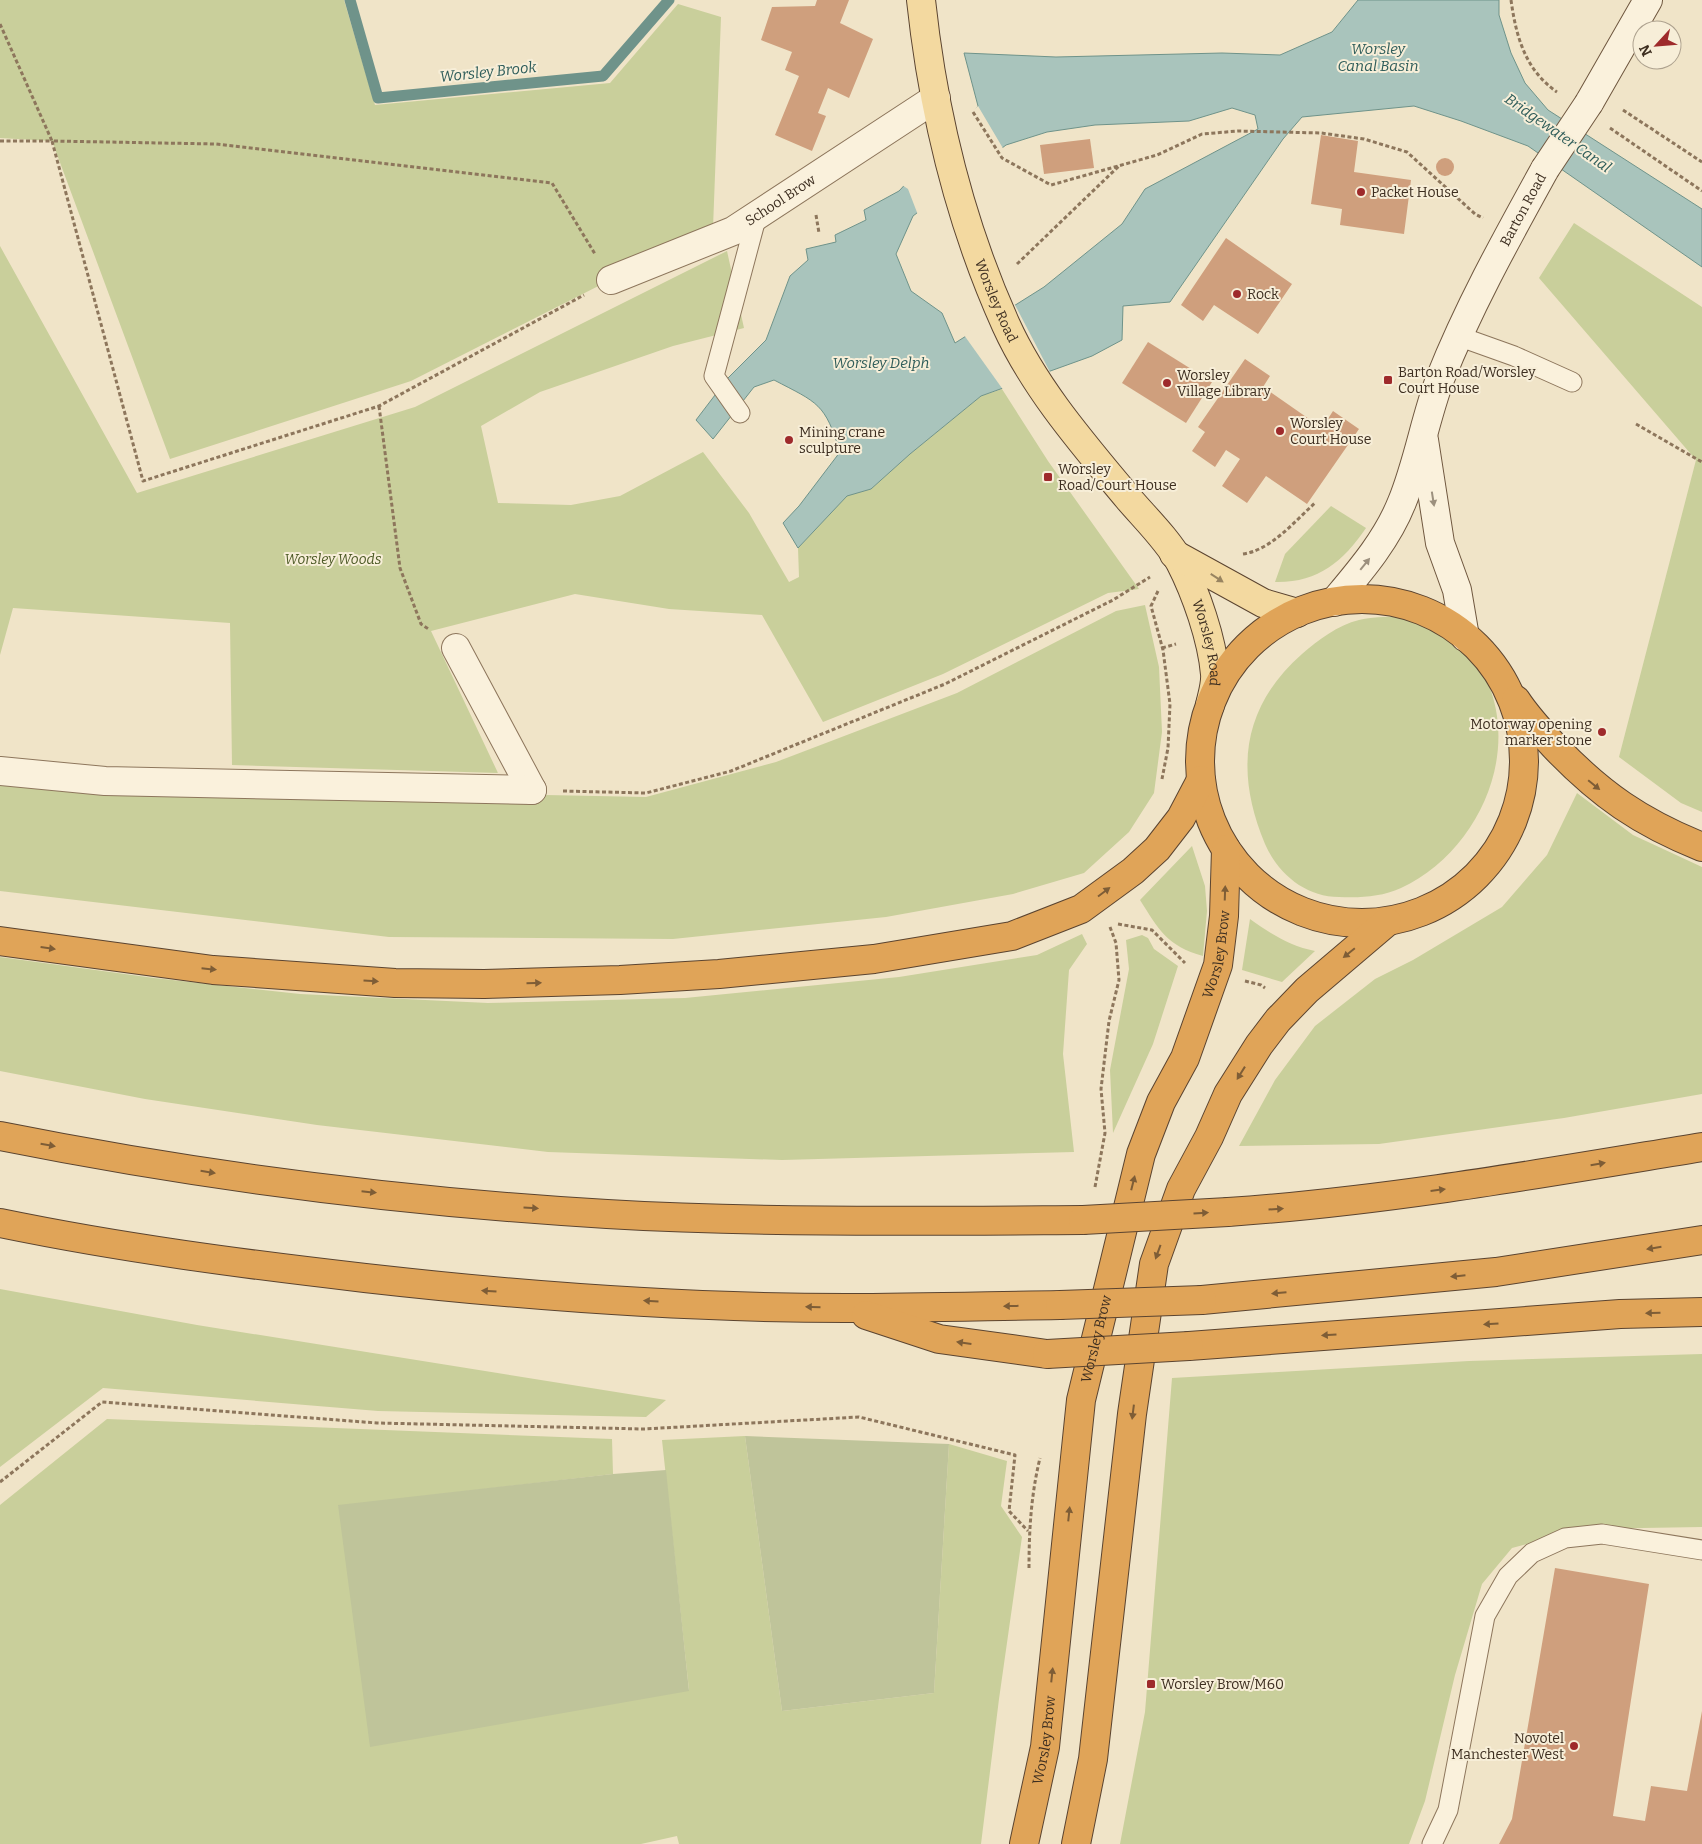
<svg xmlns="http://www.w3.org/2000/svg" width="1702" height="1844" viewBox="0 0 1702 1844" font-family="Bitter,serif">
	<style>
		.green { fill: #c9cf9b }
		.cemetery { fill: #bfc49a }
		.water { fill: #a9c4bc; stroke: #6f938a; fill-rule: evenodd }
		.pier { fill: #f0e4c8 }
		.lines { fill: none; stroke-linecap: round; stroke-linejoin: round }
		.stream { stroke: #6f938a; stroke-width: 11 }
		.building { fill: #cf9f7d }
		.lane-casing { stroke: #8d765c; stroke-width: 21 }
		.street-casing { stroke: #8d765c; stroke-width: 30 }
		.secondary-casing { stroke: #6f573f; stroke-width: 30 }
		.primary-casing { stroke: #5b4430; stroke-width: 30 }
		.highway-casing { stroke: #5b4430; stroke-width: 30 }
		.path { stroke: #8d765c; stroke-width: 3; stroke-dasharray: 4 2.5; stroke-linecap: butt }
		.lane { stroke: #faf1dc; stroke-width: 19 }
		.street { stroke: #faf1dc; stroke-width: 28 }
		.secondary { stroke: #faf1dc; stroke-width: 28 }
		.primary { stroke: #f3d9a0; stroke-width: 28 }
		.highway { stroke: #e0a458; stroke-width: 28 }
		.secondary-bridge-casing { stroke: #6f573f; stroke-width: 30; stroke-linecap: butt }
		.highway-bridge-casing { stroke: #5b4430; stroke-width: 30; stroke-linecap: butt }
		.secondary-bridge { stroke: #faf1dc; stroke-width: 28 }
		.highway-bridge { stroke: #e0a458; stroke-width: 28 }
		.oneway { fill: #9c907e }
		.oneway2 { fill: #988460 }
		.oneway3 { fill: #7e5d36 }
		.poi-dot { fill: #9e2a2b; stroke: #f7eed8; stroke-width: 2 }
		.labels { text-anchor: middle; dominant-baseline: central; stroke-width: 4; stroke-linejoin: round; paint-order: stroke }
		.poi-label { font-size: 14px; fill: #3d2e20; stroke: #f7eed8; text-anchor: start }
		.street-label { font-size: 14px; fill: #3d2e20; stroke: #f7eed8 }
		.park-label { font-size: 14px; font-style: italic; fill: #4d5a26; stroke: #f7eed8 }
		.water-label { font-size: 15px; font-style: italic; fill: #2f5d5a; stroke: #f7eed8 }
	</style>
	<rect width="100%" height="100%" fill="#f0e4c8"/>
	<g class="green">
		<polygon points="0,0 344,0 375,105 610,83 678,4 721,17 713,228 411,381 170,459 52,141 0,138"/>
		<polygon points="1574,223 1702,307 1702,812 1681,803 1619,757 1696,460 1539,278"/>
		<polygon points="0,246 137,493 415,407 727,251 744,328 673,346 540,392 481,426 498,503 571,505 620,496 703,452 749,513 789,582 799,577 798,548 847,495 871,489 910,454 981,396 1002,389 1048,461 1139,589 1108,593 943,674 823,722 762,615 669,609 575,594 431,631 498,773 232,765 230,623 13,608 0,655"/>
		<path d="M1331,506L1366,528C1343,562 1317,583 1275,582L1285,554Z"/>
		<polygon points="1145,605 1159,667 1162,732 1154,793 1129,832 1084,873 1013,894 886,917 673,939 389,937 0,891 0,778 307,790 646,797 776,762 957,693 1116,611"/>
		<path d="M1397,616C1420,623 1447,629 1464,648C1469,653 1472,660 1476,666C1481,674 1488,682 1491,691C1517,767 1472,855 1401,888C1381,897 1360,898 1339,897C1306,897 1278,874 1265,844C1235,772 1241,708 1302,654C1318,640 1338,625 1359,620C1371,617 1385,617 1397,616Z"/>
		<polygon points="1577,793 1633,835 1702,867 1702,1094 1564,1118 1379,1144 1239,1146 1275,1080 1315,1026 1375,979 1413,960 1502,907 1547,855"/>
		<path d="M1192,846L1205,886L1207,911L1203,956C1167,946 1159,930 1140,900Z"/>
		<path d="M1250,919C1271,934 1290,946 1315,951L1282,982L1242,970Z"/>
		<polygon points="1082,934 1087,944 1069,970 1063,1054 1074,1152 782,1160 548,1152 317,1125 145,1099 0,1071 0,957 154,978 300,994 488,1003 685,998 899,977 1037,955"/>
		<polygon points="1142,935 1148,938 1154,949 1178,966 1153,1044 1113,1133 1110,1070 1129,969 1126,940"/>
		<polygon points="0,1289 197,1325 666,1400 646,1417 378,1411 103,1388 0,1467"/>
		<polygon points="1702,1354 1702,1527 1581,1529 1512,1548 1482,1584 1455,1675 1425,1801 1409,1844 1120,1844 1145,1712 1172,1378 1469,1361"/>
		<polygon points="107,1419 612,1439 613,1474 338,1506 689,1690 662,1440 745,1436 782,1711 934,1693 949,1444 1007,1461 1001,1506 1022,1537 999,1699 981,1844 679,1844 677,1836 641,1844 0,1844 0,1505"/>
	</g>
	<g class="cemetery">
		<polygon points="745,1436 949,1444 934,1693 782,1711"/>
		<polygon points="666,1470 689,1691 370,1747 338,1505 613,1474"/>
	</g>
	<path class="water" d="M1358,0H1499V15L1511,53L1525,83L1548,110L1702,209V267L1528,146L1461,121L1414,106L1302,117L1283,139L1170,302L1123,306L1122,340L1092,356L981,396L910,454L871,489L847,496L798,548L783,523L799,506L840,452C825,403 818,403 774,380L754,387L713,439L696,420L728,378L766,340L790,276L808,260L806,249L836,242L835,235L866,220L864,210L899,191L978,106L964,53L1056,57L1222,53L1280,55L1332,32ZM1232,108L1255,115L1258,129L1145,189L1122,224L1044,287L955,343L942,313L911,291L896,254L913,216L1006,145L1047,132L1095,125L1189,121Z"/>
	<g class="pier">
		<polygon points="978,106 1004,150 918,215 908,189 902,185 964,117"/>
		<polygon points="1014,303 1051,374 1004,391 964,335"/>
	</g>
	<g class="lines">
		<polyline class="stream" points="350,0 378,98 603,76 669,0"/>
	</g>
	<g class="building">
		<polygon points="817,0 849,0 840,23 873,39 849,98 828,88 818,113 826,116 812,151 775,135 799,76 785,70 792,52 761,40 772,7 815,6"/>
		<polygon points="1321,135 1358,141 1354,172 1411,180 1404,234 1340,225 1342,209 1311,204"/>
		<polygon points="1090,139 1094,168 1044,174 1040,145"/>
		<circle cx="1445" cy="167" r="9"/>
		<polygon points="1226,238 1292,284 1258,334 1214,305 1203,321 1181,305"/>
		<polygon points="1148,342 1212,382 1186,423 1122,383"/>
		<polygon points="1245,359 1270,376 1263,387 1322,428 1333,411 1359,429 1307,504 1266,476 1247,503 1222,486 1240,459 1226,450 1215,467 1192,451 1205,432 1198,427"/>
		<polygon points="1555,1568 1649,1584 1613,1816 1645,1821 1651,1786 1687,1791 1702,1711 1702,1844 1499,1844 1512,1819"/>
	</g>
	<g class="lines">
		<defs>
			<g id="lane">
				<polyline points="1458,336 1514,356 1572,382"/>
				<polyline points="740,413 714,376 757,215"/>
				<polyline points="1432,1844 1448,1810 1485,1616 1508,1576 1532,1553 1565,1538 1602,1534 1702,1550"/>
			</g>
			<g id="street">
				<path id="s1" d="M611,280L733,231L936,98"/>
				<polyline points="456,648 532,790"/>
				<polyline points="0,771 105,781 532,790"/>
			</g>
			<g id="secondary">
				<polyline points="1589,103 1648,0"/>
				<polyline points="1424,440 1440,543 1457,590 1465,637"/>
				<path id="s2" d="M1334,602C1360,571 1387,540 1402,502C1418,463 1425,419 1440,379C1469,306 1507,238 1545,169"/>
			</g>
			<g id="primary">
				<path id="s3" d="M921,0C933,112 960,223 1006,325C1035,389 1084,445 1128,498C1145,518 1167,539 1180,562C1196,593 1212,639 1215,674C1216,684 1212,696 1210,705"/>
				<polyline points="1174,554 1263,603 1297,613"/>
			</g>
			<g id="highway">
				<circle cx="1362" cy="761" r="162"/>
				<path d="M1516,700C1527,717 1541,732 1555,747C1601,795 1640,822 1702,847"/>
				<polyline points="0,941 213,970 395,983 484,984 620,980 719,974 874,959 1012,936 1081,909 1133,871 1157,849 1181,818 1201,780"/>
				<path d="M0,1136C200,1176 404,1202 607,1214C765,1223 924,1221 1083,1220"/>
				<path d="M1228,1212C1388,1201 1544,1173 1702,1147"/>
				<path d="M0,1223C121,1248 243,1264 365,1278C524,1296 685,1308 846,1308C917,1308 988,1306 1060,1305"/>
				<polyline points="1202,1300 1496,1272 1702,1240"/>
				<polyline points="866,1315 939,1339 1047,1354"/>
				<polyline points="1189,1346 1620,1314 1702,1312"/>
				<path id="s4" d="M1024,1844L1045,1747L1081,1400L1141,1154L1161,1102L1185,1058L1218,965L1224,916L1226,849"/>
				<polyline points="1076,1844 1093,1759 1132,1414 1154,1264 1181,1189 1209,1137 1228,1094 1259,1045 1278,1020 1307,990 1387,922"/>
			</g>
		</defs>
		<use href="#lane" class="lane-casing"/>
		<use href="#street" class="street-casing"/>
		<use href="#secondary" class="secondary-casing"/>
		<use href="#primary" class="primary-casing"/>
		<use href="#highway" class="highway-casing"/>
		<g class="path">
			<path d="M1511,0C1516,36 1525,70 1557,92"/>
			<polyline points="0,24 52,141 216,144 552,183 595,254"/>
			<polyline points="1623,110 1702,162"/>
			<polyline points="973,112 1002,158 1051,185 1157,155 1202,134 1238,131 1321,133 1364,139 1407,152 1475,214 1483,218"/>
			<polyline points="1610,128 1702,191"/>
			<polyline points="0,141 52,141 143,481 379,406 584,295"/>
			<polyline points="816,215 819,233"/>
			<polyline points="1017,264 1119,166"/>
			<polyline points="379,406 400,568 421,624 430,630"/>
			<polyline points="1636,424 1702,462"/>
			<path d="M1243,554C1271,550 1294,522 1315,503"/>
			<polyline points="1158,591 1151,606 1163,650 1170,704 1168,748 1162,779"/>
			<polyline points="1162,648 1176,644"/>
			<polyline points="563,791 646,793 731,771 945,684 1113,600 1150,577"/>
			<polyline points="1118,924 1152,930 1185,963"/>
			<polyline points="1245,981 1261,985 1265,988"/>
			<polyline points="1095,1187 1105,1133 1101,1089 1109,1021 1119,980 1116,943 1110,927"/>
			<polyline points="0,1482 102,1402 377,1423 644,1429 859,1417 1015,1455 1009,1511 1028,1531"/>
			<path d="M1029,1568C1029,1530 1031,1495 1040,1458"/>
		</g>
		<use href="#lane" class="lane"/>
		<use href="#street" class="street"/>
		<use href="#secondary" class="secondary"/>
		<use href="#primary" class="primary"/>
		<use href="#highway" class="highway"/>
		<defs>
			<polyline id="secondary-bridge" points="1545,169 1589,103"/>
			<g id="highway-bridge">
				<polyline points="1083,1220 1228,1212"/>
				<polyline points="1060,1305 1202,1300"/>
				<polyline points="1047,1354 1189,1346"/>
			</g>
		</defs>
		<use href="#secondary-bridge" class="secondary-bridge-casing"/>
		<use href="#highway-bridge" class="highway-bridge-casing"/>
		<use href="#secondary-bridge" class="secondary-bridge"/>
		<use href="#highway-bridge" class="highway-bridge"/>
	</g>
	<defs><path id="oneway-solid" d="M-6-.8H1V-3.2L6.5 0L1 3.2V.8H-6Z" transform="scale(1.25)"/></defs>
	<g class="oneway">
		<use href="#oneway-solid" transform="translate(1433 499) rotate(81)"/>
		<use href="#oneway-solid" transform="translate(1365 564) rotate(-51)"/>
	</g>
	<use class="oneway2" href="#oneway-solid" transform="translate(1217 578) rotate(33)"/>
	<g class="oneway3">
		<use href="#oneway-solid" transform="translate(1594 785) rotate(39)"/>
		<use href="#oneway-solid" transform="translate(1104 892) rotate(-37)"/>
		<use href="#oneway-solid" transform="translate(1225 893) rotate(-88)"/>
		<use href="#oneway-solid" transform="translate(48 948) rotate(8)"/>
		<use href="#oneway-solid" transform="translate(1349 953) rotate(141)"/>
		<use href="#oneway-solid" transform="translate(209 969) rotate(6)"/>
		<use href="#oneway-solid" transform="translate(371 981) rotate(4)"/>
		<use href="#oneway-solid" transform="translate(534 983) rotate(-2)"/>
		<use href="#oneway-solid" transform="translate(1241 1073) rotate(122)"/>
		<use href="#oneway-solid" transform="translate(48 1145) rotate(10)"/>
		<use href="#oneway-solid" transform="translate(1598 1164) rotate(-10)"/>
		<use href="#oneway-solid" transform="translate(208 1172) rotate(9)"/>
		<use href="#oneway-solid" transform="translate(1133 1183) rotate(-76)"/>
		<use href="#oneway-solid" transform="translate(1438 1190) rotate(-7)"/>
		<use href="#oneway-solid" transform="translate(369 1192) rotate(6)"/>
		<use href="#oneway-solid" transform="translate(531 1208) rotate(4)"/>
		<use href="#oneway-solid" transform="translate(1276 1209) rotate(-4)"/>
		<use href="#oneway-solid" transform="translate(1201 1213) rotate(-3)"/>
		<use href="#oneway-solid" transform="translate(1654 1248) rotate(171)"/>
		<use href="#oneway-solid" transform="translate(1158 1252) rotate(110)"/>
		<use href="#oneway-solid" transform="translate(1458 1276) rotate(174)"/>
		<use href="#oneway-solid" transform="translate(489 1291) rotate(-176)"/>
		<use href="#oneway-solid" transform="translate(1279 1293) rotate(175)"/>
		<use href="#oneway-solid" transform="translate(651 1301) rotate(-177)"/>
		<use href="#oneway-solid" transform="translate(1011 1306) rotate(179)"/>
		<use href="#oneway-solid" transform="translate(813 1307) rotate(-179)"/>
		<use href="#oneway-solid" transform="translate(1653 1313) rotate(178)"/>
		<use href="#oneway-solid" transform="translate(1491 1324) rotate(176)"/>
		<use href="#oneway-solid" transform="translate(1329 1335) rotate(176)"/>
		<use href="#oneway-solid" transform="translate(964 1343) rotate(-172)"/>
		<use href="#oneway-solid" transform="translate(1133 1412) rotate(97)"/>
		<use href="#oneway-solid" transform="translate(1069 1514) rotate(-84)"/>
		<use href="#oneway-solid" transform="translate(1052 1675) rotate(-84)"/>
	</g>
	<g class="poi-dot">
		<circle cx="1361" cy="192" r="5"/>
		<circle cx="1237" cy="294" r="5"/>
		<rect x="1383" y="375" width="10" height="10" rx="2.5"/>
		<circle cx="1167" cy="383" r="5"/>
		<circle cx="1280" cy="431" r="5"/>
		<circle cx="789" cy="440" r="5"/>
		<rect x="1043" y="472" width="10" height="10" rx="2.5"/>
		<circle cx="1602" cy="732" r="5"/>
		<rect x="1146" y="1679" width="10" height="10" rx="2.5"/>
		<circle cx="1574" cy="1746" r="5"/>
	</g>
	<g class="labels">
		<g class="poi-label">
			<text x="1371" y="192">Packet House</text>
			<text x="1247" y="294">Rock</text>
			<text x="1398" y="372">Barton Road/Worsley<tspan x="1398" dy="16">Court House</tspan></text>
			<text x="1177" y="375">Worsley<tspan x="1177" dy="16">Village Library</tspan></text>
			<text x="1290" y="423">Worsley<tspan x="1290" dy="16">Court House</tspan></text>
			<text x="799" y="432">Mining crane<tspan x="799" dy="16">sculpture</tspan></text>
			<text x="1058" y="469">Worsley<tspan x="1058" dy="16">Road/Court House</tspan></text>
			<text x="1592" y="724" text-anchor="end">Motorway opening<tspan x="1592" dy="16">marker stone</tspan></text>
			<text x="1161" y="1684">Worsley Brow/M60</text>
			<text x="1564" y="1738" text-anchor="end">Novotel<tspan x="1564" dy="16">Manchester West</tspan></text>
		</g>
		<g class="street-label">
			<text stroke="none"><textPath href="#s1" startOffset="188">School Brow</textPath></text>
			<text stroke="none"><textPath href="#s2" startOffset="439">Barton Road</textPath></text>
			<text stroke="none"><textPath href="#s3" startOffset="311">Worsley Road</textPath></text>
			<text stroke="none"><textPath href="#s3" startOffset="718">Worsley Road</textPath></text>
			<text stroke="none"><textPath href="#s4" startOffset="916">Worsley Brow</textPath></text>
			<text stroke="none"><textPath href="#s4" startOffset="511">Worsley Brow</textPath></text>
			<text stroke="none"><textPath href="#s4" startOffset="106">Worsley Brow</textPath></text>
		</g>
		<g class="park-label">
			<text x="333" y="559">Worsley Woods</text>
		</g>
		<g class="water-label">
			<text x="1378" y="49">Worsley<tspan x="1378" dy="17">Canal Basin</tspan></text>
			<text transform="translate(488 72) rotate(-6)">Worsley Brook</text>
			<text transform="translate(1558 133) rotate(35)">Bridgewater Canal</text>
			<text x="881" y="363">Worsley Delph</text>
		</g>
	</g>
	<g transform="translate(1657 45) rotate(244)"><circle r="24" fill="#f7eed8" stroke="#ada18e"/>
	<path d="M0-4L9 19L0 12L-9 19Z" fill="#9e2a2b"/>
	<text y="-8" font-size="14" font-weight="bold" text-anchor="middle" fill="#3d2e20">N</text>
	</g>
</svg>
